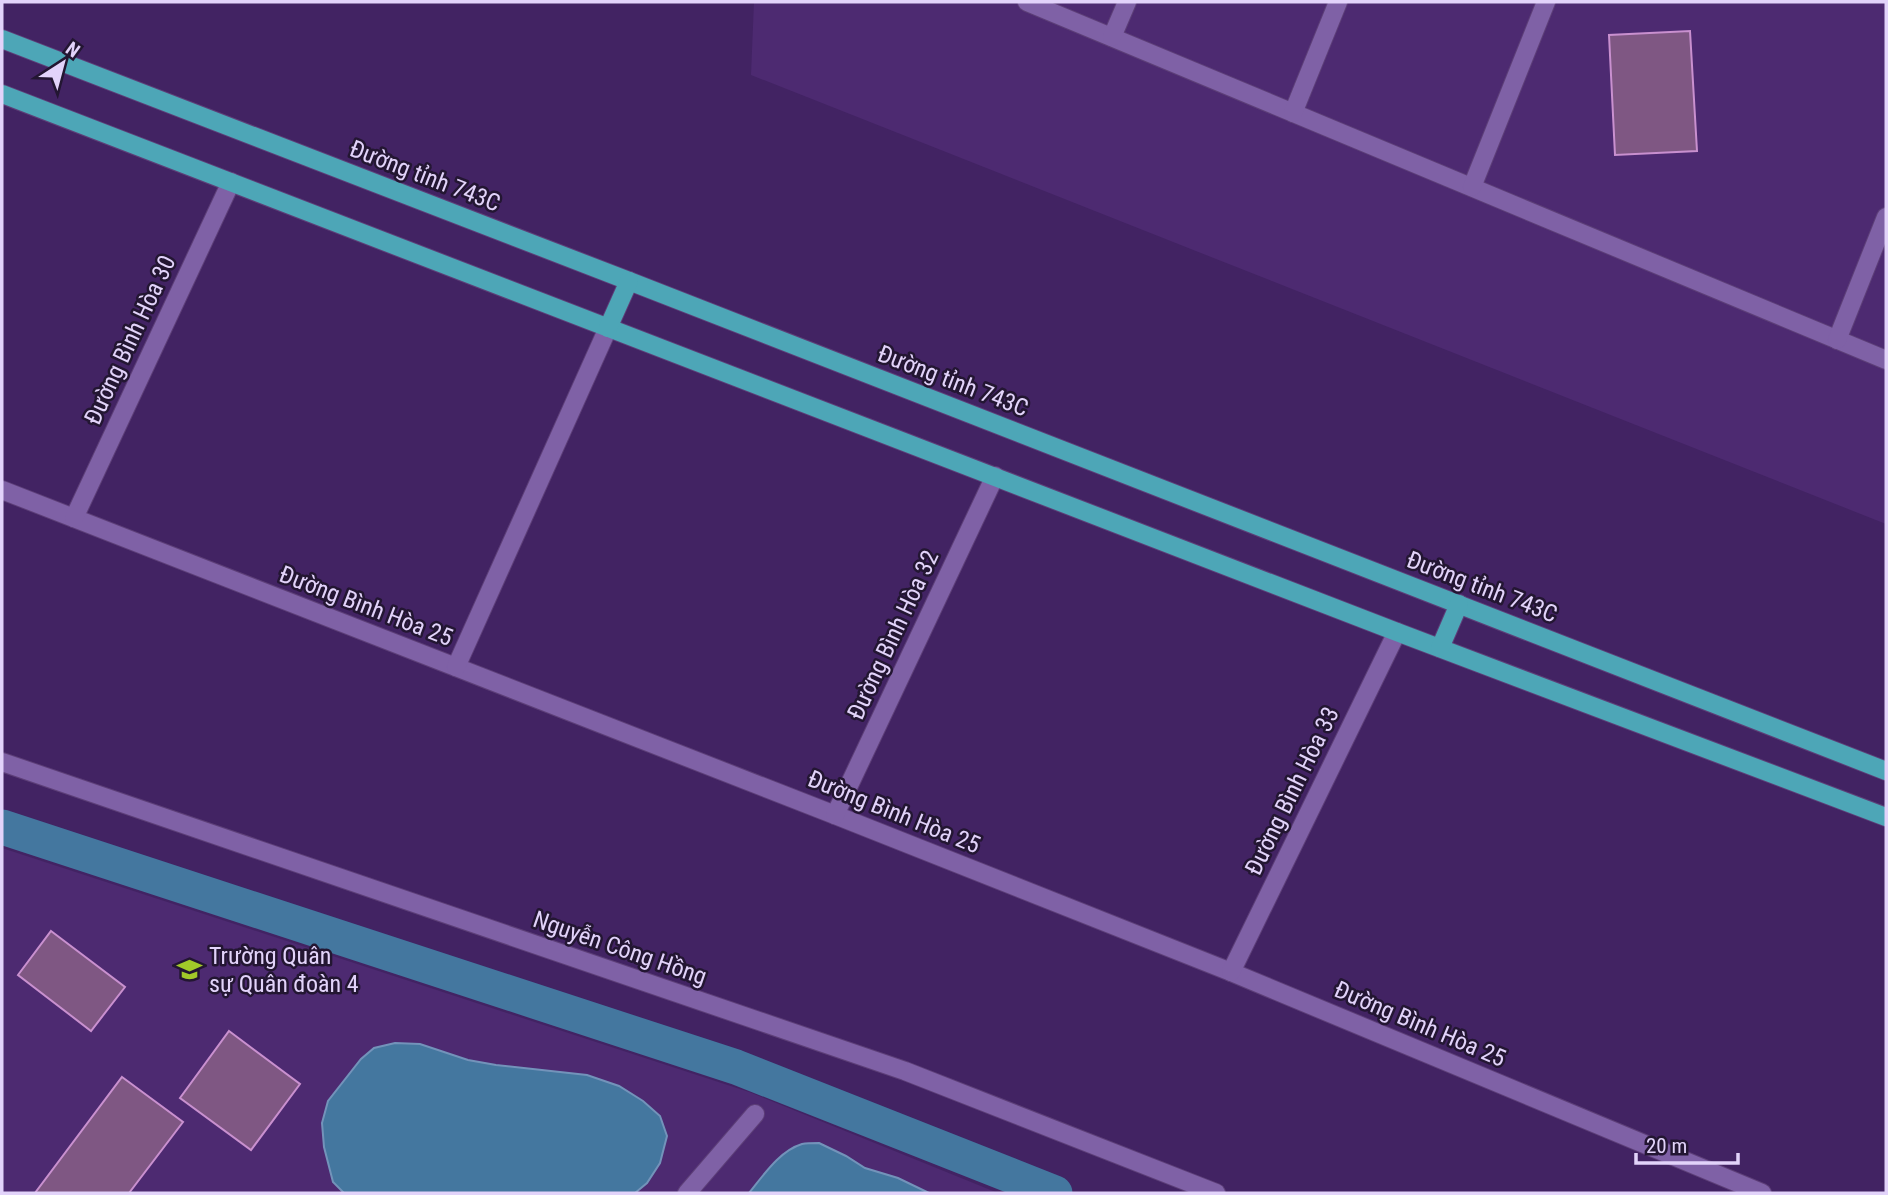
<svg xmlns="http://www.w3.org/2000/svg" width="1888" height="1195" viewBox="0 0 1888 1195" font-family="'Roboto Condensed',sans-serif">
	<style>
		.built { fill: #4d2a71 }
		.water { fill: #44779f; stroke: #7393ba; stroke-width: 2 }
		.lines { fill: none; stroke-linecap: round; stroke-linejoin: round }
		.canal { stroke: #44779f; stroke-width: 35 }
		.building { fill: #7f5783; stroke: #c990cf; stroke-width: 2 }
		.minor-casing { stroke: #5d3f78; stroke-width: 20 }
		.major-casing { stroke: #5d3f78; stroke-width: 20 }
		.minor { stroke: #7f61a6; stroke-width: 18 }
		.major { stroke: #4da6b7; stroke-width: 18 }
		.labels { text-anchor: middle; dominant-baseline: central; stroke-width: 5; stroke-linejoin: round; paint-order: stroke }
		.street-label { font-size: 24px; fill: #e2d3fa; stroke: #231632 }
		.poi-label { font-size: 24px; fill: #e2d3fa; stroke: #231632; text-anchor: start }
	</style>
	<rect width="100%" height="100%" fill="#422363"/>
	<g class="built">
		<polygon points="754,2 1886,2 1886,524 751,75"/>
		<polygon points="2,848 749,1092 998,1193 2,1193"/>
	</g>
	<g class="water">
		<polygon points="395,1043 420,1044 468,1060 496,1065 587,1075 619,1086 643,1101 660,1116 667,1136 660,1163 647,1183 635,1193 344,1193 333,1182 324,1147 322,1123 328,1101 361,1059 374,1048"/>
		<path d="M819,1143L846,1156L865,1168L898,1178L929,1193H749C763,1176 779,1151 802,1144C807,1143 813,1143 819,1143Z"/>
	</g>
	<g class="lines">
		<polyline class="canal" points="2,827 736,1067 1055,1193"/>
	</g>
	<g class="building">
		<polygon points="1690,31 1697,151 1615,155 1609,35"/>
		<polygon points="51,931 125,987 91,1031 18,975"/>
		<polygon points="229,1031 300,1084 251,1150 180,1098"/>
		<polygon points="122,1077 183,1122 129,1193 35,1193"/>
	</g>
	<g class="lines">
		<defs>
			<g id="minor">
				<polyline points="1027,2 1886,360"/>
				<polyline points="1112,37 1127,2"/>
				<polyline points="1293,113 1338,2"/>
				<polyline points="1472,187 1546,2"/>
				<polyline points="1837,340 1886,217"/>
				<polyline points="2,490 835,815 1231,972 1762,1193"/>
				<polyline points="74,518 231,182"/>
				<polyline points="456,667 608,328"/>
				<polyline points="2,762 905,1071 1216,1193"/>
				<polyline points="835,815 995,476"/>
				<polyline points="1231,972 1397,632"/>
				<polyline points="687,1193 755,1114"/>
			</g>
			<g id="major">
				<polyline points="2,39 629,281 1886,771"/>
				<polyline points="2,94 1397,632 1886,817"/>
				<polyline points="608,328 629,281"/>
				<polyline points="1440,648 1459,604"/>
			</g>
		</defs>
		<use href="#minor" class="minor-casing"/>
		<use href="#major" class="major-casing"/>
		<use href="#minor" class="minor"/>
		<use href="#major" class="major"/>
	</g>
	<defs>
		<symbol id="school-bare" viewBox="-9 -9 18 18"><path d="M0-5L7-2L0 1L-7-2ZM-4 1L0 2.5L4 1V4Q0 6-4 4Z" fill="#a1c929" stroke="#231632" stroke-width="2.5" paint-order="stroke"/></symbol>
	</defs>
	<g fill-rule="evenodd">
		<use href="#school-bare" x="172" y="952" width="35" height="35"/>
	</g>
	<g class="labels">
		<g class="street-label">
			<text transform="translate(425 176) rotate(21)">Đường tỉnh 743C</text>
			<text transform="translate(130 340) rotate(-65)">Đường Bình Hòa 30</text>
			<text transform="translate(953 381) rotate(21)">Đường tỉnh 743C</text>
			<text transform="translate(1482 587) rotate(21)">Đường tỉnh 743C</text>
			<text transform="translate(366 606) rotate(21)">Đường Bình Hòa 25</text>
			<text transform="translate(893 635) rotate(-65)">Đường Bình Hòa 32</text>
			<text transform="translate(1292 791) rotate(-64)">Đường Bình Hòa 33</text>
			<text transform="translate(894 812) rotate(22)">Đường Bình Hòa 25</text>
			<text transform="translate(620 948) rotate(19)">Nguyễn Công Hồng</text>
			<text transform="translate(1420 1024) rotate(23)">Đường Bình Hòa 25</text>
		</g>
		<g class="poi-label">
			<text x="209" y="956">Trường Quân<tspan x="209" dy="28">sự Quân đoàn 4</tspan></text>
		</g>
	</g>
	<rect width="1888" height="1195" fill="none" stroke="#e2d3fa" stroke-width="7"/>
	<g transform="translate(63 63) rotate(36)" stroke="#231632" stroke-width="5" paint-order="stroke">
	<path d="M0-5L12 26L0 18L-12 26Z" fill="#e2d3fa"/>
	<text y="-10" font-size="19" font-weight="bold" text-anchor="middle" fill="#e2d3fa">N</text>
	</g>
	<path d="M1636 1153v10h102v-10" fill="none" stroke="#e2d3fa" stroke-width="3.5"/>
	<text x="1646" y="1153" font-size="21" fill="#e2d3fa" stroke="#231632" stroke-width="5" paint-order="stroke">20 m</text>
</svg>
